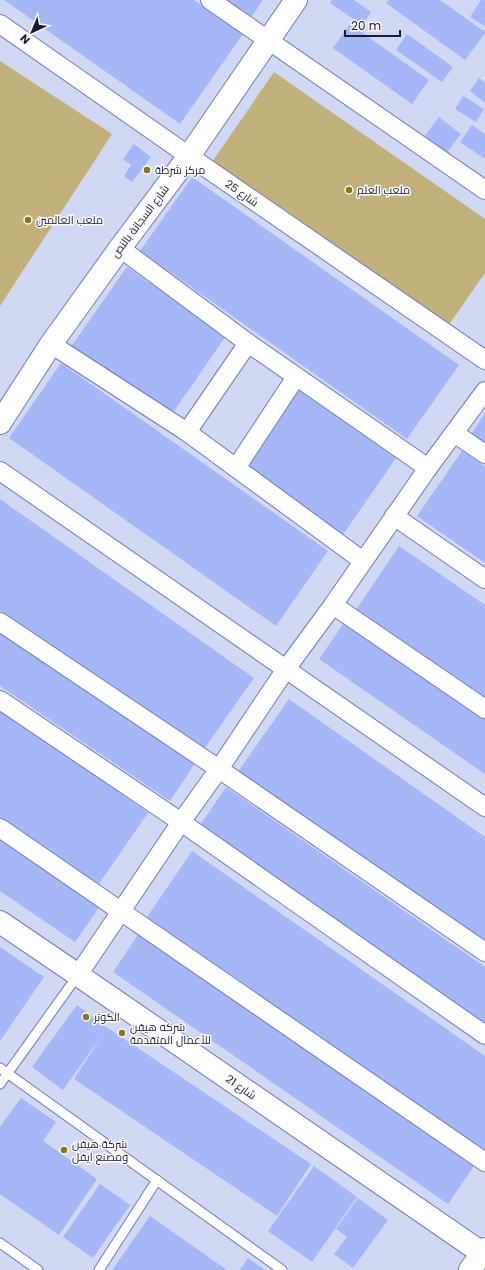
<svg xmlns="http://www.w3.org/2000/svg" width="485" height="1270" viewBox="0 0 485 1270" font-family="Poppins,Cairo,sans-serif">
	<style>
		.green { fill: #c2b17b }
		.building { fill: #a6b7f8 }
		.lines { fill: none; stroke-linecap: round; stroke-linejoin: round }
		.service-casing { stroke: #6d7cbc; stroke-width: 11 }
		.minor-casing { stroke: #6d7cbc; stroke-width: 20 }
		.tertiary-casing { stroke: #6d7cbc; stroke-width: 24 }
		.service { stroke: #fff; stroke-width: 9 }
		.minor { stroke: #fff; stroke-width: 18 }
		.tertiary { stroke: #fff; stroke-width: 22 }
		.poi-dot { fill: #8d7519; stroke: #fafafa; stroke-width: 1.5 }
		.labels { text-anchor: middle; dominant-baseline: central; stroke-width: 3; stroke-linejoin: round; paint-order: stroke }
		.poi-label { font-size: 11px; fill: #191e38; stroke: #fafafa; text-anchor: start }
		.street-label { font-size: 11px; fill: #191e38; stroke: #fafafa }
	</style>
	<rect width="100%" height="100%" fill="#d0d8f4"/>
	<g class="green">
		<polygon points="0,61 112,134 0,306"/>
		<polygon points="274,72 485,219 485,273 448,326 212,162"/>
	</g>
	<g class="building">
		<polygon points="4,0 194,0 243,34 180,124"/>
		<polygon points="216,0 263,0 248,22"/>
		<polygon points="332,0 354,0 371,12 362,25 330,3"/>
		<polygon points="389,0 440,0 485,32 485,33 465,60 386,3"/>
		<polygon points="481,0 485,0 485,26 470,17"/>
		<polygon points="350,24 429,80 412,104 333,48"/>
		<polygon points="407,34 453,67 442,82 396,50"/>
		<polygon points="479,78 485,82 485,103 470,91"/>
		<polygon points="463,96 484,109 476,122 455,109"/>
		<polygon points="439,117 461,134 445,155 423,138"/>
		<polygon points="472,125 485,134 485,159 460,142"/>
		<polygon points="134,144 151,157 132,182 124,176 131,165 123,159"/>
		<polygon points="192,177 459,365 407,439 140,251"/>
		<polygon points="127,267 226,336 170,417 70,348"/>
		<polygon points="61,363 328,551 276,626 9,438"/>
		<polygon points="297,389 396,458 340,539 241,469"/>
		<polygon points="485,413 485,446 470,436"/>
		<polygon points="462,451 485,466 485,563 417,516"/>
		<polygon points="0,499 254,678 202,752 0,610"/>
		<polygon points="399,546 485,605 485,702 354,613"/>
		<polygon points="346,620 485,716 485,774 319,659"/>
		<polygon points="0,629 196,762 170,801 0,686"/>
		<polygon points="289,699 485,837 485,949 235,776"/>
		<polygon points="0,708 148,813 96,888 0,820"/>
		<polygon points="226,787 485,967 485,1023 200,825"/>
		<polygon points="0,834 102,903 75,942 0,891"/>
		<polygon points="192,851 485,1056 485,1148 481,1154 145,920"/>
		<polygon points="141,930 476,1163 448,1204 113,972"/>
		<polygon points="0,947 44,977 0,1041"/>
		<polygon points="77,1005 108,1028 311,1164 277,1216 74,1079 103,1034 63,1090 32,1067"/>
		<polygon points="21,1098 56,1122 43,1141 97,1179 59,1235 0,1194 0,1127"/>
		<polygon points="314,1166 357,1197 312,1262 268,1231"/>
		<polygon points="100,1184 130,1205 93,1258 63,1237"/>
		<polygon points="358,1198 388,1220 353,1268 334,1254 347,1237 336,1229"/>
		<polygon points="150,1216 227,1270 112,1270"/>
		<polygon points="248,1258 265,1270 240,1270"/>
	</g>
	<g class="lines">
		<defs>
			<g id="service">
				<polyline points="0,1068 282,1270"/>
				<polyline points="0,1084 78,975"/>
				<polyline points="0,1243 38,1270"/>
				<polyline points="99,1270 157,1180"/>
			</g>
			<g id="minor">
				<polyline points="210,0 485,190"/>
				<polyline points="0,24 189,156 485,360"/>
				<polyline points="120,248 248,343 428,468"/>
				<polyline points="51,344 187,432 363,561"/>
				<polyline points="187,432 248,343"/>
				<polyline points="454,433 485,454"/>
				<polyline points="236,468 296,377"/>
				<polyline points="0,471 485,807"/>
				<polyline points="394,516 485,579"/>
				<polyline points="333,605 485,709"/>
				<polyline points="0,622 219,769 485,952"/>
				<polyline points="0,700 181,822 485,1035"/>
				<polyline points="0,828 485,1162"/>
				<polyline points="78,975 181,822 219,769 286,669 333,605 428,468 485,391"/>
			</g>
			<g id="tertiary">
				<polyline points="0,423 51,344 120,248 189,156 296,0"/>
				<polyline points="0,922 78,975 482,1253"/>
				<polyline points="470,1270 485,1249"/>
			</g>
		</defs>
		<use href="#service" class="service-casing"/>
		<use href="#minor" class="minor-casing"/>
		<use href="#tertiary" class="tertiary-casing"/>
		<use href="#service" class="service"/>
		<use href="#minor" class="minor"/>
		<use href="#tertiary" class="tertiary"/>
	</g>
	<g class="poi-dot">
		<circle cx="147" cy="170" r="4"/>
		<circle cx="349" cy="190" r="4"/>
		<circle cx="28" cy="220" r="4"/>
		<circle cx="86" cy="1017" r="4"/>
		<circle cx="122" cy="1033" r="4"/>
		<circle cx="64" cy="1150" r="4"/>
	</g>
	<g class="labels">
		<g class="poi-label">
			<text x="155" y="170">مركز شرطة</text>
			<text x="357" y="190">ملعب العلم</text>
			<text x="36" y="220">ملعب العالمين</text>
			<text x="94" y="1017">الكوثر</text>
			<text x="130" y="1027">شركه هيفن<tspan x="130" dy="13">للأعمال المتقدمة</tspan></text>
			<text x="72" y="1144">شركة هيفن<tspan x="72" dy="13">ومصنع ايفل</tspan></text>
		</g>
		<g class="street-label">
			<text transform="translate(242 193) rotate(35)">شارع 25</text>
			<text transform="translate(140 221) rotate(-53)">شارع السجانة بالنص</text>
			<text transform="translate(241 1087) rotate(35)">شارع 21</text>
		</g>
	</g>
	<g transform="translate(32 32) rotate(224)" stroke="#fafafa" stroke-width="3" paint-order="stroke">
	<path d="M0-3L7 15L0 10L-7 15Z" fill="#191e38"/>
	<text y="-6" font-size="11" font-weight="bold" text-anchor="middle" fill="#191e38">N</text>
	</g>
	<path d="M345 30v6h55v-6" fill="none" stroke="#191e38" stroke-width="2"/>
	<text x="351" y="30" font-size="12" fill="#191e38" stroke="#fafafa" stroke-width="3" paint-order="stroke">20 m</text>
</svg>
